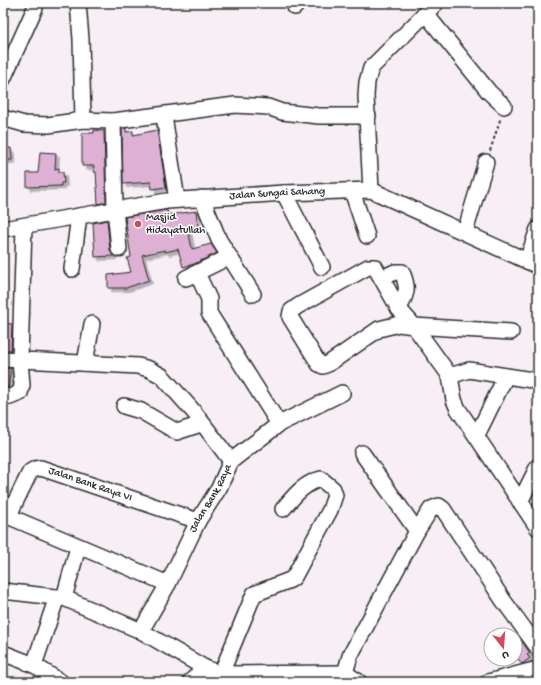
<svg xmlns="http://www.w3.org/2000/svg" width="541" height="685" viewBox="0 0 541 685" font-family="'Gochi Hand',sans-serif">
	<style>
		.building { fill: #ddb0d4; stroke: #2b2b2b; filter: url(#shadow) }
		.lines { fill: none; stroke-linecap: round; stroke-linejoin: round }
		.minor-casing { stroke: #2b2b2b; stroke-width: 18 }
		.path { stroke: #2b2b2b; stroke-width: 2; stroke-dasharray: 3 3; stroke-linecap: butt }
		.minor { stroke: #fff; stroke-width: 15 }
		.poi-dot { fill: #d1495b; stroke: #fff; stroke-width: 1.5 }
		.labels { text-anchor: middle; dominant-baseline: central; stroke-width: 3; stroke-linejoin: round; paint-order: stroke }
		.street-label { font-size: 11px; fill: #2b2b2b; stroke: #fff }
		.poi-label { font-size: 11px; fill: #2b2b2b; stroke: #fff; text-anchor: start }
	</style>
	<defs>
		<filter id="shadow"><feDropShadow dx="3.5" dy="3.5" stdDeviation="0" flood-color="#0004"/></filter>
	</defs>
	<rect width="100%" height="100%" fill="#f8eff6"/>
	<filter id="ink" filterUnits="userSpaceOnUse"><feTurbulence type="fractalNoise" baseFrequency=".025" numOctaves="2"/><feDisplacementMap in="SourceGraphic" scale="8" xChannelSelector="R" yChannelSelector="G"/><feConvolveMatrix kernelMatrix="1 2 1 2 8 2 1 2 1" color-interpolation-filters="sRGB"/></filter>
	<g filter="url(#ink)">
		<g class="building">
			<polygon points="126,128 126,132 133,131 133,135 157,130 166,187 152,189 151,182 123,184 122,129"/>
			<polygon points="94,130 104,131 106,202 98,204 96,172 94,172 94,166 82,166 82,133 94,133"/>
			<polygon points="3,148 11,148 12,160 3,160"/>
			<polygon points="40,152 56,153 55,169 59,168 59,172 63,172 64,183 61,183 61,186 27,187 27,173 38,173"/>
			<polygon points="167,210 168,215 196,211 198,227 188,229 192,249 211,244 217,253 194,264 183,267 178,249 165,252 165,250 142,255 149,280 126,288 108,288 108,275 131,272 127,258 131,257 125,217"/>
			<polygon points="107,220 110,250 113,256 95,257 93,223"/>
			<polygon points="3,323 12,324 11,350 3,350"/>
			<polygon points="3,368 11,368 8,388 3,387"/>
			<polygon points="518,636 530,653 527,655 530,658 522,664 515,655 515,638"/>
		</g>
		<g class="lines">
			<defs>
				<g id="minor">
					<polyline points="78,3 81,39 83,120"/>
					<polyline points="295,7 296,3"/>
					<polyline points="425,13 489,92 504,106"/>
					<polyline points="3,79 35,8"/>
					<polyline points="164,116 177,200"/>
					<polyline points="3,118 24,124 48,125 83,120 113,121 235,105 268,107 282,112 319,116 368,116"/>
					<polyline points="113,121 115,209 119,249"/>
					<polyline points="371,190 366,96 367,82 371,68 436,3"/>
					<polyline points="352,191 367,236"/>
					<polyline points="284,193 322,267"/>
					<polyline points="202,198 219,240 253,294"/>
					<path id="s1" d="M3,229L167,201L284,193L371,190L538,266"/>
					<polyline points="465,232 486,162"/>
					<polyline points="527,261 538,229"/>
					<polyline points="72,269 79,216"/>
					<polyline points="197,273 209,299 209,313 279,424"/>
					<polyline points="186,278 229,257"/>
					<path d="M382,278L395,272H402C409,289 407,292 399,309"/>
					<polyline points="511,332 414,326 399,324 379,329 328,364 323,366 319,364 290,317 291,311 298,306 368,267 375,267 399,309 414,326 450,376 454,400 458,409 538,528"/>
					<polyline points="3,359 138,366 149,369 162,376 194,412 231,461"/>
					<polyline points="85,363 92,324"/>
					<polyline points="450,376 469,370 538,381"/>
					<polyline points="3,396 10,397 20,393 22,385 20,360 24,226"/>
					<polyline points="124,406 141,411 177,432 201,424"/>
					<polyline points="477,435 506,376"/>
					<polyline points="362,453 417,531"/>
					<polyline points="520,502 538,466"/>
					<polyline points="3,514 168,584"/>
					<path id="s2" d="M8,517L30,472L35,469L41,468L198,521"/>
					<polyline points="3,591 64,598 141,631 205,668 221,674 345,673 359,682"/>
					<polyline points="64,598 78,547"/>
					<path id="s3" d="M141,631L168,584L198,521L219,488L231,461L279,424L342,393"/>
					<polyline points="3,653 34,665 57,597"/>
					<polyline points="34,665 61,682"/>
					<path d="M221,674L254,594L290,580L294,577L330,510L335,495L333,489L321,479C304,483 294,496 283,509"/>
					<polyline points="190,682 205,668"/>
					<polyline points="339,682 345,673 350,656 417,531 431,509 439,506 443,509 503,600 538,648"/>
					<polyline points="488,682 538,669"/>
				</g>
			</defs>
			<use href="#minor" class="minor-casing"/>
			<polyline class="path" points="490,151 501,117"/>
			<use href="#minor" class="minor"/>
		</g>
	</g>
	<circle class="poi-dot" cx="138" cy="224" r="4"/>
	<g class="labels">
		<g class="street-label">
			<text stroke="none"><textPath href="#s1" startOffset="277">Jalan Sungai Sahang</textPath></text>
			<text stroke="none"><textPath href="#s2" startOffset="114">Jalan Bank Raya VI</textPath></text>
			<text stroke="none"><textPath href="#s3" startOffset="150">Jalan Bank Raya</textPath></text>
		</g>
		<g class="poi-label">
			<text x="146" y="218">Masjid<tspan x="146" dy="13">Hidayatullah</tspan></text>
		</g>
	</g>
	<rect width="541" height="685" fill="none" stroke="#fff" stroke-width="16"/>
	<rect x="8" y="8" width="525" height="669" fill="none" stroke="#2b2b2b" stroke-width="1.5" filter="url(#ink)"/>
	<g transform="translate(503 647) rotate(163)"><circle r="19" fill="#ffffff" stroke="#aaaaaa"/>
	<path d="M0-3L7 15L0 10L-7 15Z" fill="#d1495b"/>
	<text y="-6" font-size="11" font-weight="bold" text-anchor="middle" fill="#2b2b2b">U</text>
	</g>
</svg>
